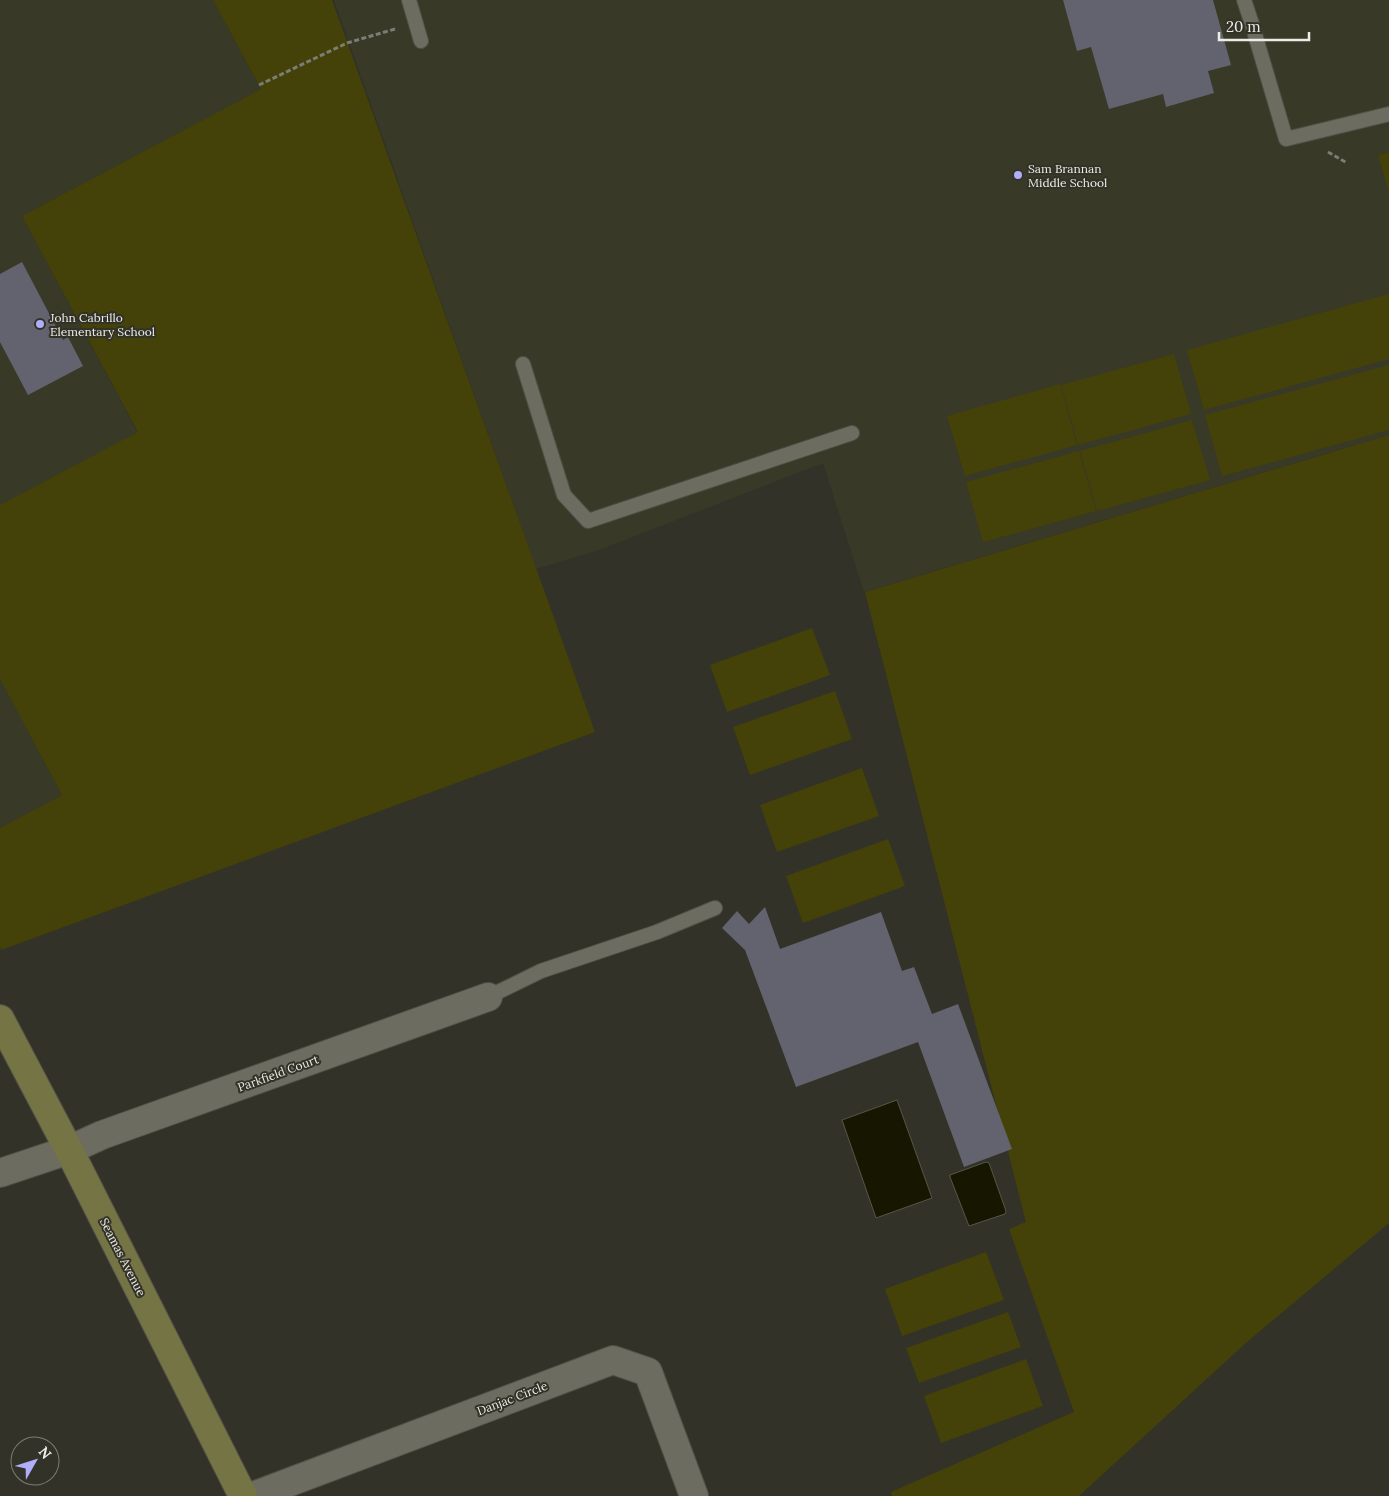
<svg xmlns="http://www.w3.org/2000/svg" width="1389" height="1496" viewBox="0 0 1389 1496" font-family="Lora,serif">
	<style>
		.built { fill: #393928 }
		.green { fill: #444208 }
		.water { fill: #171601; stroke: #575646 }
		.building { fill: #62636e }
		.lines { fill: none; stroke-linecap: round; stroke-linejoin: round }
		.lane-casing { stroke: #515148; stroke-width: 16 }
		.street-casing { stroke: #515148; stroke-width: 30 }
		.secondary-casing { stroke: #515148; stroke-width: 30 }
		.path { stroke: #7c7d74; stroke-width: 3; stroke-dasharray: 5 2.5; stroke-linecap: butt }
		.lane { stroke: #6c6c60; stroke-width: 14 }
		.street { stroke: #6c6c60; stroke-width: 28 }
		.secondary { stroke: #757444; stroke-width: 28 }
		.poi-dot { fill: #b0aefa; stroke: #323228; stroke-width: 2 }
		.labels { text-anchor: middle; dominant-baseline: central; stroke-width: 4; stroke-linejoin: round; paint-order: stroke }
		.poi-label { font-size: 12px; fill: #ecede6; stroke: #323228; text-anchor: start }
		.street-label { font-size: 12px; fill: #ecede6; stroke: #323228 }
	</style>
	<rect width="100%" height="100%" fill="#323228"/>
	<g class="built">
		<polygon points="0,0 213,0 261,89 22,216 138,433 0,505"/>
		<polygon points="334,0 1389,0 1389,152 1378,155 1389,194 1389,435 864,592 823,463 599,550 536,569"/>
		<polygon points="0,679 62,795 0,828"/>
	</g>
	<g class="green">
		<polygon points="213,0 332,0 595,732 1,950 0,946 0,828 62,795 0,679 0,505 138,432 22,216 261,89"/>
		<polygon points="1389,152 1389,194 1378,155"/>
		<polygon points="1389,294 1389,359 1204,410 1187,350"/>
		<polygon points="1174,354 1191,414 1078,445 1061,385"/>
		<polygon points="1389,365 1389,430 1222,476 1205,415"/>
		<polygon points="1060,384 1077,445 965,476 947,416"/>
		<polygon points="1192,420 1210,480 1097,511 1080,451"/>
		<polygon points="1389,435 1389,1223 1247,1342 1079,1496 892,1496 891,1492 1074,1412 1009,1229 1026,1222 865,592"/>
		<polygon points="1079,451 1096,511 983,542 966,482"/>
		<polygon points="812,628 830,675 727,712 710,665"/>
		<polygon points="835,691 852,739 750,775 733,727"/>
		<polygon points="862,768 879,816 777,852 760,805"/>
		<polygon points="888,839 905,886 803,923 786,876"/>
		<polygon points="986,1252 1004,1300 902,1336 885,1289"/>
		<polygon points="1008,1312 1021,1347 919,1383 906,1348"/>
		<polygon points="1026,1359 1043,1406 941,1443 924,1396"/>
	</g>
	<g class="water">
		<polygon points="897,1100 932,1198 876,1218 842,1120"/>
		<polygon points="986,1162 989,1163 1006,1211 1005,1214 969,1226 950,1177 950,1175"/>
	</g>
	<g class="building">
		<polygon points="1063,0 1213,0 1231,65 1208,71 1214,93 1166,107 1163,94 1109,109 1091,47 1077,51"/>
		<polygon points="22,262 63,340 68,337 83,366 28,395 0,342 0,274"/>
		<polygon points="765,907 780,949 881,912 902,971 914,967 932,1014 958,1004 1012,1149 964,1167 918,1042 796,1087 745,950 722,928 737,911 749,924"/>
	</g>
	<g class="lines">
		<defs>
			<g id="lane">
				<polyline points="409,0 421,41"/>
				<polyline points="1244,0 1251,21 1286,139 1389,114"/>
				<polyline points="523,364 564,495 588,521 852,433"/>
				<polyline points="488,997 541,971 657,932 715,908"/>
			</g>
			<g id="street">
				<polyline points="0,1173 69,1150 102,1135 488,997"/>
				<polyline points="253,1496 613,1360 648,1372 694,1496"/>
			</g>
			<polyline id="secondary" points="0,1019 69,1150 243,1496"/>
		</defs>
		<use href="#lane" class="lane-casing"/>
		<use href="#street" class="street-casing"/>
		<use href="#secondary" class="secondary-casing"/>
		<g class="path">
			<polyline points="259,85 347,43 395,29"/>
			<polyline points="1328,152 1347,163"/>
		</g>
		<use href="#lane" class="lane"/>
		<use href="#street" class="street"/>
		<use href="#secondary" class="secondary"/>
	</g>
	<g class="poi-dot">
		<circle cx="1018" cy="175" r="5"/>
		<circle cx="40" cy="324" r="5"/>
	</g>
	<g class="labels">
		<g class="poi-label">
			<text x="1028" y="168">Sam Brannan<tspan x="1028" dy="14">Middle School</tspan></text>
			<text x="50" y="317">John Cabrillo<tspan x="50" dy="14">Elementary School</tspan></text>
		</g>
		<g class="street-label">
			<text transform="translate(278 1073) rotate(-20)">Parkfield Court</text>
			<text transform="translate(123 1257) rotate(63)">Seamas Avenue</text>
			<text transform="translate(512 1398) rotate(-21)">Danjac Circle</text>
		</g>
	</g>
	<g transform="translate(35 1461) rotate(51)"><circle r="24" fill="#323228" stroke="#7c7d74"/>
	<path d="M0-4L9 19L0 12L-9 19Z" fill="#b0aefa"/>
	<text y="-8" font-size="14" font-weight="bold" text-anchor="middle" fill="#ecede6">N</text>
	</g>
	<path d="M1219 32v8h90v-8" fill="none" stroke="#ecede6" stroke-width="2.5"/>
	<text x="1226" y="32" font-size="15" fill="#ecede6" stroke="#323228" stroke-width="4" paint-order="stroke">20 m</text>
</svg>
